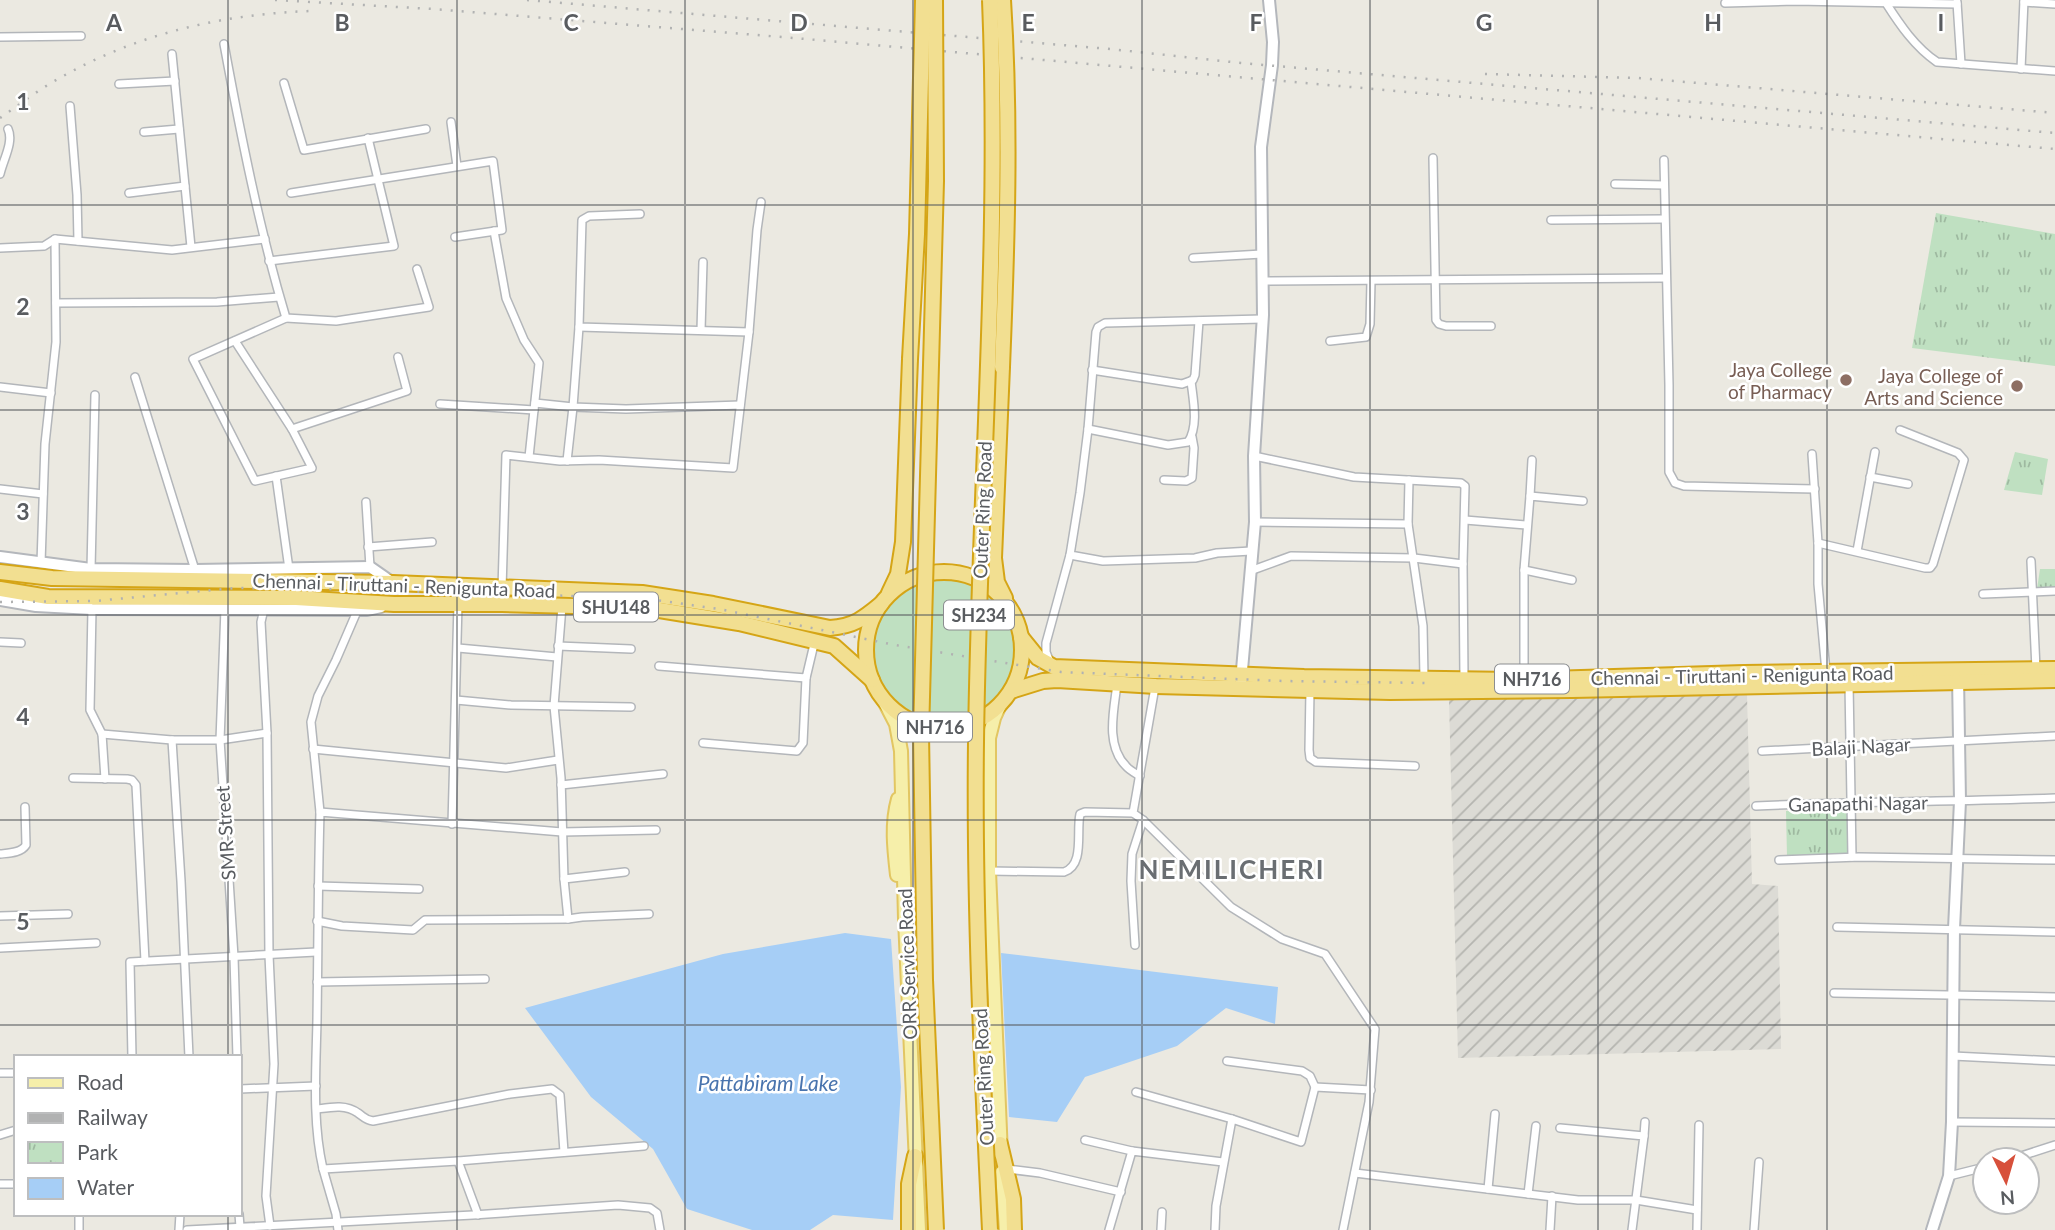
<svg xmlns="http://www.w3.org/2000/svg" width="2055" height="1230" viewBox="0 0 2055 1230" font-family="Lato,sans-serif">
	<style>
		.industrial { fill: url(#industrial-furrows) }
		.grass { fill: #bfe0c1 }
		.park { fill: url(#park-tufts) }
		.water { fill: #a6cef6 }
		.lines { fill: none; stroke-linecap: round; stroke-linejoin: round }
		.street-casing { stroke: #b3b6ba; stroke-width: 10 }
		.secondary-casing { stroke: #b4b7bc; stroke-width: 14 }
		.primary-casing { stroke: #e2c662; stroke-width: 16 }
		.highway-casing { stroke: #d5a516; stroke-width: 18 }
		.street { stroke: #fff; stroke-width: 7 }
		.secondary { stroke: #fff; stroke-width: 10 }
		.primary { stroke: #f6efaa; stroke-width: 12 }
		.highway { stroke: #f2df91; stroke-width: 14 }
		.rail { stroke: #b1b2b2; stroke-width: 2.5; stroke-dasharray: 2 9; stroke-linecap: butt }
		.highway-bridge-casing { stroke: #d5a516; stroke-width: 18; stroke-linecap: butt }
		.highway-bridge { stroke: #f2df91; stroke-width: 14 }
		.grid { fill: none; stroke: #595c60; stroke-width: 2; stroke-opacity: 0.55 }
		.education-dot { fill: #8d6e63; stroke: #fff; stroke-width: 2.5 }
		.labels { text-anchor: middle; dominant-baseline: central; stroke-width: 5; stroke-linejoin: round; paint-order: stroke }
		.shield { fill: #fff; stroke: #8b8d90; stroke-width: 2 }
		.shield-label { font-size: 18px; font-weight: bold; fill: #595c60 }
		.education-label { font-size: 19px; fill: #785e54; stroke: #fff; text-anchor: end }
		.street-label { font-size: 19px; fill: #595c60; stroke: #fff }
		.water-label { font-size: 21px; font-style: italic; fill: #4974ae; stroke: #fff }
		.district-label { font-size: 26px; font-weight: bold; letter-spacing: 2px; fill: #6a6e72; stroke: #fff }
		.grid-label { font-size: 23px; text-anchor: middle; font-weight: bold; fill: #595c60; stroke: #fff; stroke-width: 5; stroke-linejoin: round; paint-order: stroke }
	</style>
	<defs>
		<pattern id="industrial-furrows" width="10" height="10" patternUnits="userSpaceOnUse" patternTransform="scale(1.75)"><rect width="10" height="10" fill="#dcdbd5"/><path d="M-1 1l2-2M0 10L10 0M9 11l2-2" fill="none" stroke="#b5b5b0"/></pattern>
		<pattern id="park-tufts" width="24" height="20" patternUnits="userSpaceOnUse" patternTransform="scale(1.75)"><rect width="24" height="20" fill="#bfe0c1"/><path d="M3 7l-1-3M5 7V3M7 7l1-3M15 17l-1-3M17 17v-4M19 17l1-3" fill="none" stroke="#9eb9a0"/></pattern>
	</defs>
	<rect width="100%" height="100%" fill="#ebe9e1"/>
	<polygon class="industrial" points="1747,695 1752,884 1778,886 1781,1049 1458,1058 1449,700"/>
	<circle class="grass" cx="945" cy="651" r="72"/>
	<g class="park">
		<polygon points="1936,213 2055,234 2055,366 1912,348"/>
		<polygon points="2015,452 2048,459 2042,495 2004,490"/>
		<polygon points="2040,569 2055,569 2055,588 2037,589"/>
		<polygon points="1847,805 1849,855 1787,857 1786,811"/>
	</g>
	<g class="water">
		<polygon points="845,933 891,939 901,1087 893,1220 833,1215 810,1230 752,1230 687,1209 653,1149 591,1097 525,1008 723,954"/>
		<polygon points="1001,953 1278,987 1275,1024 1226,1008 1177,1046 1085,1077 1057,1122 1009,1117"/>
	</g>
	<g class="lines">
		<defs>
			<g id="street">
				<polyline points="1957,2 1961,64"/>
				<polyline points="2024,2 2055,4"/>
				<polyline points="1725,3 1795,1 1957,4"/>
				<path d="M1886,3C1900,25 1915,47 1937,62L2055,71"/>
				<polyline points="0,37 81,36"/>
				<path d="M224,44C241,136 259,228 286,318L336,321L429,307L417,269"/>
				<polyline points="2021,69 2024,0"/>
				<polyline points="284,83 304,150 426,129"/>
				<polyline points="119,84 175,81"/>
				<polyline points="70,106 77,195 78,241"/>
				<polyline points="451,122 457,166"/>
				<polyline points="144,132 179,129"/>
				<polyline points="1433,158 1436,320 1439,324 1446,326 1491,326"/>
				<polyline points="1664,160 1669,385 1669,472 1675,483 1684,486 1815,489"/>
				<path d="M0,174C3,160 14,142 8,129"/>
				<polyline points="1615,184 1664,185"/>
				<polyline points="185,186 191,247"/>
				<polyline points="129,193 185,186 172,54"/>
				<polyline points="291,193 493,161 502,230 455,237"/>
				<polyline points="640,214 589,216 582,220 579,327 749,332 757,230 761,202"/>
				<polyline points="1551,220 1664,219"/>
				<polyline points="494,231 506,298 524,340 539,363 529,457"/>
				<polyline points="0,248 44,246 55,239 172,250 265,239"/>
				<polyline points="1193,258 1262,254"/>
				<polyline points="269,261 394,246 368,138"/>
				<polyline points="1262,281 1666,278"/>
				<polyline points="56,303 217,302 279,297"/>
				<polyline points="286,318 193,359 255,481 312,468 292,429 407,391 398,357"/>
				<polyline points="579,327 573,407 626,409 740,405"/>
				<polyline points="701,330 703,262"/>
				<polyline points="235,341 292,429"/>
				<polyline points="1330,341 1366,337 1370,324 1371,281"/>
				<polyline points="1092,370 1182,384 1193,380 1195,375 1199,321"/>
				<polyline points="135,377 195,570"/>
				<path d="M1191,381C1193,399 1199,426 1188,442L1168,445L1088,429L1080,493L1070,555L1103,561L1195,558L1217,553L1251,551"/>
				<polyline points="0,387 51,393"/>
				<polyline points="535,403 573,407 567,461"/>
				<polyline points="440,404 534,410"/>
				<polyline points="1088,429 1096,332 1098,327 1105,323 1262,319"/>
				<polyline points="1812,454 1818,543 1818,584 1826,672"/>
				<polyline points="276,476 289,569"/>
				<polyline points="1870,477 1908,484"/>
				<polyline points="1164,480 1186,481 1192,478 1194,448 1192,437"/>
				<polyline points="1409,480 1408,524 1423,626 1424,678"/>
				<polyline points="0,489 43,494"/>
				<polyline points="1530,496 1532,460"/>
				<polyline points="366,502 370,567"/>
				<polyline points="1465,520 1527,525"/>
				<polyline points="1255,522 1408,524"/>
				<polyline points="1818,543 1925,568 1930,568 1933,564 1964,460 1958,453 1900,430"/>
				<polyline points="368,547 432,542"/>
				<polyline points="1857,551 1875,452"/>
				<polyline points="2031,561 2036,669"/>
				<polyline points="41,563 45,444 56,342 55,239"/>
				<polyline points="1463,564 1464,679"/>
				<polyline points="91,569 95,395"/>
				<polyline points="1524,570 1572,580"/>
				<polyline points="1250,571 1291,556 1414,558 1463,564 1465,486 1461,483 1354,477 1254,456"/>
				<polyline points="502,589 506,455 560,461 599,460 733,468 749,332"/>
				<polyline points="1983,594 2055,591"/>
				<polyline points="92,609 90,710 102,734 105,779"/>
				<polyline points="225,609 220,740 234,957 237,1057"/>
				<polyline points="264,609 261,622 267,733 269,955 274,1064 266,1196 270,1226"/>
				<polyline points="0,642 21,643"/>
				<polyline points="558,646 631,649"/>
				<polyline points="458,648 557,657"/>
				<polyline points="1050,662 1046,652 1046,643 1070,555"/>
				<polyline points="659,666 806,678 815,640"/>
				<polyline points="1524,679 1524,570 1530,496 1583,501"/>
				<path d="M1117,684C1114,710 1105,745 1126,766C1129,770 1135,773 1140,776"/>
				<polyline points="1849,684 1852,857"/>
				<polyline points="1155,687 1133,813 1143,820 1231,907 1282,939 1325,954 1375,1029 1369,1102 1343,1230"/>
				<polyline points="1310,690 1309,750 1310,758 1316,762 1415,766"/>
				<polyline points="456,700 511,705 631,707"/>
				<polyline points="102,734 172,740"/>
				<polyline points="703,743 797,751 803,743 806,678"/>
				<polyline points="313,749 506,768 558,760"/>
				<polyline points="1762,751 2055,736"/>
				<polyline points="73,778 127,779 132,780 136,785 145,961"/>
				<polyline points="561,785 663,774"/>
				<path d="M1756,806C1856,801 1955,802 2055,798"/>
				<polyline points="320,812 311,722 318,696 336,660 358,609"/>
				<polyline points="452,824 458,604"/>
				<path d="M0,854C9,853 21,853 26,845L25,807"/>
				<polyline points="1779,860 1859,857 2055,860"/>
				<path d="M989,871L1064,872C1085,865 1076,832 1080,814L1085,812L1133,813"/>
				<polyline points="564,879 625,872"/>
				<polyline points="318,886 419,889"/>
				<polyline points="0,916 68,914"/>
				<polyline points="568,919 582,917 649,914"/>
				<polyline points="317,921 342,926 413,930 425,920 568,919 564,879 561,778 554,706 562,606"/>
				<polyline points="1837,927 2055,932"/>
				<polyline points="1135,945 1131,881 1132,854 1143,820"/>
				<polyline points="0,948 96,943"/>
				<polyline points="317,982 485,979"/>
				<polyline points="1834,993 2055,997"/>
				<polyline points="1953,1056 2055,1061"/>
				<polyline points="132,1057 130,962 316,952"/>
				<polyline points="189,1057 181,881 172,740 220,740 267,733"/>
				<polyline points="1227,1061 1302,1071 1310,1076 1315,1087"/>
				<polyline points="0,1073 16,1073"/>
				<polyline points="240,1089 316,1086"/>
				<polyline points="1136,1092 1232,1119"/>
				<path d="M318,1109C331,1107 346,1104 358,1113C364,1117 365,1120 373,1121L510,1094L552,1089L560,1095L564,1152"/>
				<polyline points="1952,1122 2055,1123"/>
				<polyline points="1560,1128 1644,1136 1632,1230"/>
				<polyline points="0,1135 16,1130"/>
				<polyline points="1644,1136 1645,1122"/>
				<polyline points="1085,1140 1132,1151"/>
				<polyline points="2009,1160 2055,1145"/>
				<path d="M323,1169C312,1121 316,1070 317,1020C318,951 318,882 320,812L562,832L656,830"/>
				<polyline points="1007,1169 1040,1173 1121,1192"/>
				<polyline points="1355,1173 1578,1200 1636,1200 1697,1210"/>
				<polyline points="1949,1176 1985,1167"/>
				<polyline points="0,1184 16,1184"/>
				<polyline points="1488,1189 1495,1114"/>
				<polyline points="1528,1194 1536,1126"/>
				<polyline points="79,1214 79,1230"/>
				<polyline points="239,1214 240,1227"/>
				<polyline points="478,1215 458,1161 644,1146"/>
				<polyline points="179,1230 180,1214"/>
				<polyline points="187,1230 473,1215 618,1205 650,1208 657,1213 660,1230"/>
				<polyline points="338,1230 336,1214 323,1169 458,1161"/>
				<polyline points="1109,1230 1132,1151 1223,1162"/>
				<polyline points="1161,1230 1162,1212"/>
				<polyline points="1215,1230 1216,1206 1232,1119 1301,1142 1315,1087 1371,1090"/>
				<polyline points="1550,1230 1552,1196"/>
				<polyline points="1697,1230 1699,1125"/>
				<polyline points="1754,1230 1759,1162"/>
			</g>
			<g id="secondary">
				<polyline points="0,557 91,569 195,570 370,567 393,583"/>
				<polyline points="0,600 36,606 92,609 367,610 381,607"/>
				<polyline points="1241,681 1255,522 1254,456 1263,315 1261,147 1272,65 1273,42 1269,0"/>
				<polyline points="1932,1230 1949,1176 1952,1122 1954,929 1960,801 1958,676"/>
			</g>
			<g id="primary">
				<polyline points="884,701 896,724 901,751 905,919 919,1230"/>
				<polyline points="1000,705 994,718 989,738 989,871 1001,1154"/>
				<path d="M897,875C894,849 891,824 898,799"/>
				<polyline points="1002,1172 1006,1230"/>
			</g>
			<g id="highway">
				<polyline points="1002,367 994,558 997,582 1005,598"/>
				<path d="M0,572L52,578L393,583L642,593L713,604L830,628C854,626 863,619 881,604"/>
				<circle cx="944" cy="650" r="78"/>
				<polyline points="0,589 48,597 296,598 394,604 502,604 647,608 739,623 834,646 872,680"/>
				<polyline points="889,593 898,574 903,542 910,359"/>
				<polyline points="1021,637 1038,658 1054,667 1304,677 1514,680 1744,673 2055,669"/>
				<polyline points="1011,691 1043,681 1057,680 1156,686 1390,692 1572,690 2055,680"/>
				<polyline points="1000,1144 1013,1199 1014,1230"/>
				<polyline points="909,1230 909,1184 915,1156"/>
			</g>
		</defs>
		<use href="#street" class="street-casing"/>
		<use href="#secondary" class="secondary-casing"/>
		<use href="#primary" class="primary-casing"/>
		<use href="#highway" class="highway-casing"/>
		<use href="#street" class="street"/>
		<use href="#secondary" class="secondary"/>
		<use href="#primary" class="primary"/>
		<use href="#highway" class="highway"/>
		<g class="rail">
			<polyline points="275,0 433,9 794,38 2055,149"/>
			<polyline points="527,0 1110,49 1241,63 2055,133"/>
			<polyline points="1485,74 1638,78 2055,113"/>
			<path d="M0,118C19,105 38,90 58,79C136,34 222,14 311,11"/>
			<polyline points="0,602 95,601 235,588 334,589 642,598 719,609 895,645 1061,672 1283,681 1429,683"/>
		</g>
		<defs>
			<g id="highway-bridge">
				<polyline points="935,0 936,181 921,734 925,980 936,1230"/>
				<polyline points="910,359 917,234 923,0"/>
				<path d="M1002,367C1007,244 1011,123 1003,0"/>
				<path d="M990,1230C982,1067 974,905 976,742C979,495 1000,247 990,0"/>
			</g>
		</defs>
		<use href="#highway-bridge" class="highway-bridge-casing"/>
		<use href="#highway-bridge" class="highway-bridge"/>
	</g>
	<path class="grid" d="M228,0V1057M457,0V1230M685,0V1230M913,0V1230M1142,0V1230M1370,0V1230M1598,0V1230M1827,0V1230M0,205H2055M0,410H2055M0,615H2055M0,820H2055M0,1025H2055M228,1214V1230"/>
	<g class="education-dot">
		<circle cx="1846" cy="380" r="7"/>
		<circle cx="2017" cy="386" r="7"/>
	</g>
	<g class="labels">
		<g class="shield">
			<rect x="574" y="592.5" width="84" height="29" rx="5"/>
			<rect x="944" y="600.5" width="70" height="29" rx="5"/>
			<rect x="1495" y="664.5" width="74" height="29" rx="5"/>
			<rect x="898" y="712.5" width="74" height="29" rx="5"/>
		</g>
		<g class="shield-label">
			<text x="616" y="607">SHU148</text>
			<text x="979" y="615">SH234</text>
			<text x="1532" y="679">NH716</text>
			<text x="935" y="727">NH716</text>
		</g>
		<g class="education-label">
			<text x="1832" y="369">Jaya College<tspan x="1832" dy="22">of Pharmacy</tspan></text>
			<text x="2003" y="375">Jaya College of<tspan x="2003" dy="22">Arts and Science</tspan></text>
		</g>
		<g class="street-label">
			<text transform="translate(982 510) rotate(-88)">Outer Ring Road</text>
			<text transform="translate(404 585) rotate(2)">Chennai - Tiruttani - Renigunta Road</text>
			<text transform="translate(1742 675) rotate(-1)">Chennai - Tiruttani - Renigunta Road</text>
			<text transform="translate(1861 746) rotate(-3)">Balaji Nagar</text>
			<text transform="translate(1858 803) rotate(-1)">Ganapathi Nagar</text>
			<text transform="translate(225 833) rotate(-94)">SMR Street</text>
			<text transform="translate(907 964) rotate(-92)">ORR Service Road</text>
			<text transform="translate(983 1077) rotate(-93)">Outer Ring Road</text>
		</g>
		<g class="water-label">
			<text x="768" y="1082">Pattabiram Lake</text>
		</g>
		<g class="district-label">
			<text x="1232" y="869">NEMILICHERI</text>
		</g>
	</g>
	<g class="grid-label">
		<text x="114" y="31">A</text>
		<text x="342" y="31">B</text>
		<text x="571" y="31">C</text>
		<text x="799" y="31">D</text>
		<text x="1028" y="31">E</text>
		<text x="1256" y="31">F</text>
		<text x="1484" y="31">G</text>
		<text x="1713" y="31">H</text>
		<text x="1941" y="31">I</text>
		<text x="23" y="110">1</text>
		<text x="23" y="315">2</text>
		<text x="23" y="520">3</text>
		<text x="23" y="725">4</text>
		<text x="23" y="930">5</text>
	</g>
	<rect x="14" y="1055" width="228" height="161" fill="#ffffff" stroke="#bdbebf" stroke-width="2"/>
	<rect x="28" y="1078" width="35" height="10" fill="#f6efaa" stroke="#bdbebf" stroke-width="2"/>
	<text x="77" y="1090" font-size="21" fill="#595c60">Road</text>
	<rect x="28" y="1113" width="35" height="10" fill="#b1b2b2" stroke="#bdbebf" stroke-width="2"/>
	<text x="77" y="1125" font-size="21" fill="#595c60">Railway</text>
	<rect x="28" y="1142" width="35" height="21" fill="url(#park-tufts)" stroke="#bdbebf" stroke-width="2"/>
	<text x="77" y="1160" font-size="21" fill="#595c60">Park</text>
	<rect x="28" y="1178" width="35" height="21" fill="#a6cef6" stroke="#bdbebf" stroke-width="2"/>
	<text x="77" y="1195" font-size="21" fill="#595c60">Water</text>
	<g transform="translate(2006 1181) rotate(175)"><circle r="33" fill="#ffffff" stroke="#bdbebf" stroke-width="2"/>
	<path d="M0-5L12 26L0 18L-12 26Z" fill="#d7503b"/>
	<text y="-10" font-size="19" font-weight="bold" text-anchor="middle" fill="#595c60">N</text>
	</g>
</svg>
